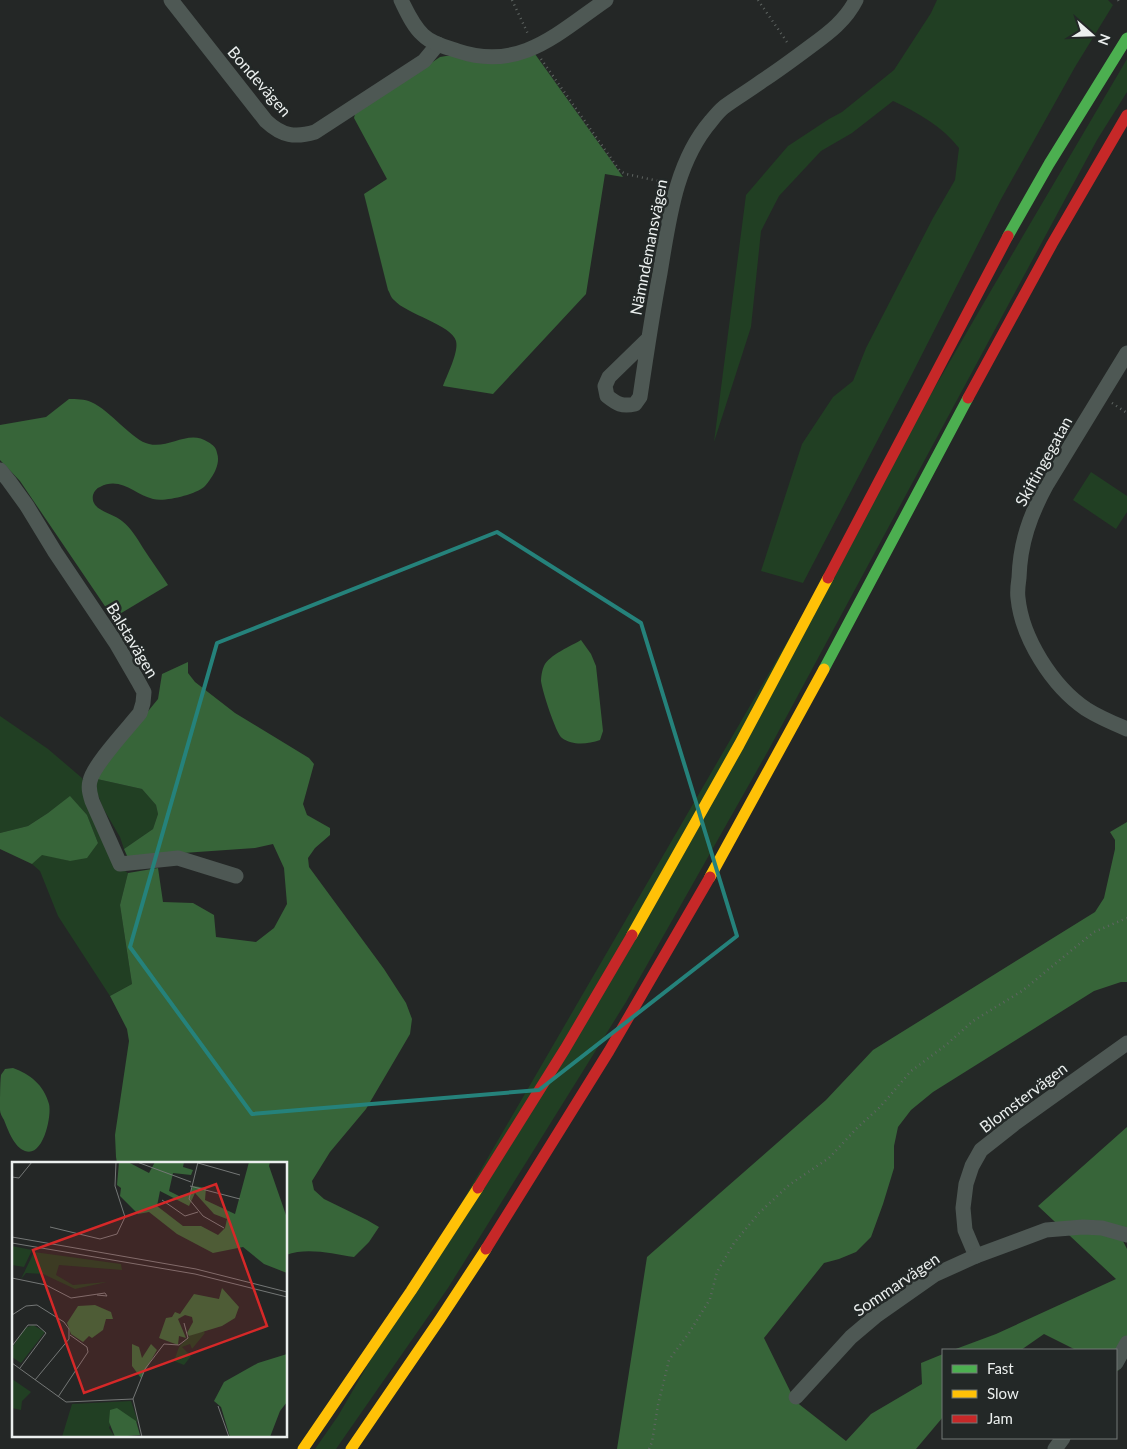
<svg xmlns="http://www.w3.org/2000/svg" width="1127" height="1449" viewBox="0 0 1127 1449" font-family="Lato,sans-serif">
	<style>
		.green { fill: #213f23 }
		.forest { fill: #376539 }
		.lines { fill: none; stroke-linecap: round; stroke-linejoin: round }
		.path { stroke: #5f6562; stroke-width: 2.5; stroke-dasharray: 1 4; stroke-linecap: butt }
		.street { stroke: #4e5854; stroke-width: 15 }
		.fast { stroke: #4caf50; stroke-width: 11 }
		.slow { stroke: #ffc107; stroke-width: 11 }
		.jam { stroke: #c62828; stroke-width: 11 }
		.marked { fill: none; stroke: #25827b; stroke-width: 4; stroke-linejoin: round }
		.labels { text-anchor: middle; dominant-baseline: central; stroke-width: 5; stroke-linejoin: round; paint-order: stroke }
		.street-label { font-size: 16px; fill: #ebefee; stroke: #232827 }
		.inset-road { fill: none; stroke: #747776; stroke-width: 1 }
		.view { fill: #d62828; fill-opacity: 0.15; stroke: #d62828; stroke-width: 2.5 }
		.inset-edge { fill: none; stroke: #ebefee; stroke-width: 2.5 }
	</style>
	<rect width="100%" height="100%" fill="#242726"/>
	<g class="green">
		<path d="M937,0H1108L1113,5L1075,67L1000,201L910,378L803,583L761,571L802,444L833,397L853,381L866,348L933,218L955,180L959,148C943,127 917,112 893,101L852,133L821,151L779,196L761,231L751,327L714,442L746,195L788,146L829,119L842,112L894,70L931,13Z"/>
		<polygon points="1127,59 1127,92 1097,140 768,751 626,1002 448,1288 336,1449 315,1449 338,1416 993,287"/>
		<polygon points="1091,472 1127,496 1127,512 1116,529 1073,500"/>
		<polygon points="0,716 48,749 82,778 118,866 128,873 120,905 132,984 110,996 58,916 40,871 32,864 42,854 70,861 98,843 87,815 70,797 48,813 28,826 0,833"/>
		<polygon points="97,779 142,789 156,805 158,814 153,829 124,849 120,837 103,808 95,787"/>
	</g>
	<g class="forest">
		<path d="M535,54L623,177L605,174L586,294L493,394L443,386C447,375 459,352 456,341C452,325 406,314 394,300C391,298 390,293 388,290L364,194L387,179L354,118L355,114L440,57L446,56Z"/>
		<path d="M69,399C76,399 85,399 91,402C110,410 133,441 149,444C169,449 189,429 208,442C213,445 216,447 217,453C220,461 216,471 211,478C209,481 206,485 204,487C194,495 165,502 153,499C135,495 121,476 100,487C97,488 94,491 93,495C90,511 113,513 122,521C131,528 137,538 143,548C151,560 160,573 168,585L113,618L20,481L0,460V425L46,417Z"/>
		<path d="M581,640L591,654L596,666L603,731L600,740C588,744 573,746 562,738C556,734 542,690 541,681C541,677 542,670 544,666C549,655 571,646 581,640Z"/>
		<path d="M188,662V673L195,682L235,713L309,758L314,764L303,804L307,815L330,828V835L315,848L308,858L309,867L384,969L406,1003L412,1019L410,1034L366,1109L330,1152L312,1181L314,1190L324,1199L367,1220L379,1227L369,1242L354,1257C332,1254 308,1247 286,1255V1163H117L116,1157L115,1135L129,1041L127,1029L110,996L132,984L120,905L128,873L158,868L163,902L193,903L214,915L216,937L256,942L274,928L287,904L284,868L273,844L255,848L183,853L128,858L124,849L153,829L158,814L156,805L142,789L97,779L100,770L158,699L162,674Z"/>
		<polygon points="70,796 87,815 98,843 87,858 70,861 42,855 32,864 0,849 0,833 28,826 48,813"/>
		<polygon points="1127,822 1127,982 1121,982 1094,991 933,1092 911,1110 898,1127 894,1146 894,1168 883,1204 871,1237 856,1252 839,1259 824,1263 764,1338 795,1401 846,1441 871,1414 922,1384 921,1363 943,1354 943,1417 916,1449 617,1449 647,1257 826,1100 873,1050 1095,912 1104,898 1115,849 1115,840 1110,832"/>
		<path d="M13,1068C30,1074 44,1085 49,1104C52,1116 43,1158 25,1151C14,1147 8,1130 4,1120C2,1117 0,1113 0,1110C0,1102 0,1082 1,1075C2,1073 4,1071 5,1069Z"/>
		<polygon points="1127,1127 1127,1227 1123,1241 1127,1249 1127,1356 1118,1371 1116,1369 1116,1350 1076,1350 1044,1334 1021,1350 953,1350 996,1334 1116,1279 1038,1206"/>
	</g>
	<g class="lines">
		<g class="path">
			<polyline points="512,0 528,34"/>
			<polyline points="758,0 789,45"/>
			<polyline points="1118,0 1120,3"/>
			<polyline points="541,59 620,171 626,174 663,182"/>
			<polyline points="1112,403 1127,413"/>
			<polyline points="649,1449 652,1442 658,1405 669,1360 689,1333 710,1299 717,1272 734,1243 759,1213 789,1185 829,1158 857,1128 880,1107 911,1071 946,1045 973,1021 1022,991 1094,932 1127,918"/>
		</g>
		<g class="street">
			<path d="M171,0L266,121C282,136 295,138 315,132L424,61L438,44"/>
			<path d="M401,0C407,12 413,26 423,35C432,44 446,47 458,51C520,72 558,33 606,0"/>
			<path d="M648,339L609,377L605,386L607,396C617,404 622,407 635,404L640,397C646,356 652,315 660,273C669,220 675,163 711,121C715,116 719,111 724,107C736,98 750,90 762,81C779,70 795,58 811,46C829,33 846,20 856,0"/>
			<path d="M1127,353L1047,484C1030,515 1020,543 1019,578C1018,585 1017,591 1018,598C1022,638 1052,686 1086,709C1097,716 1115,724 1127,729"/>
			<path d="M0,470L9,481L27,506L55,552L116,643L138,681L144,692L143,703L140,713C128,728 93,765 90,781C88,788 90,794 92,801L120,864L178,858L236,876"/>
			<polyline points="976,1256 965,1230 963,1208 966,1184 972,1166 981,1150 1014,1124 1127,1043"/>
			<polyline points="1116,1363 1127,1343"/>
			<polyline points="796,1397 851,1337 877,1315 934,1275 976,1256 1046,1230 1083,1227 1102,1228 1127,1235"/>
			<polyline points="1055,1449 1063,1438"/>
		</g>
		<g class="fast">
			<polyline points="1008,236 1049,164 1127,38"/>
			<polyline points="824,669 968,398"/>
		</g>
		<g class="slow">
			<polyline points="710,877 824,669"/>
			<polyline points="632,935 739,745 828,578"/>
			<polyline points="303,1449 411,1291 478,1188"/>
			<polyline points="351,1449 440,1319 486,1249"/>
		</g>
		<g class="jam">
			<polyline points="968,398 1052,244 1127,115"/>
			<polyline points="828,578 1008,236"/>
			<polyline points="478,1188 565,1049 632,935"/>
			<polyline points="486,1249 609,1051 710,877"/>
		</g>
	</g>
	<path class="marked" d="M497,532L641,623L737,936L539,1090L252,1114L130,947L217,643Z"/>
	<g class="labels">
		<g class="street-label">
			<text transform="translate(260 81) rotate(49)">Bondevägen</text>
			<text transform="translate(648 247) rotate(-79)">Nämndemansvägen</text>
			<text transform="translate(1043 461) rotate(-61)">Skiftingegatan</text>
			<text transform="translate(133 640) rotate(59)">Balstavägen</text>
			<text transform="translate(1023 1097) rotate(-37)">Blomstervägen</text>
			<text transform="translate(896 1284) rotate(-34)">Sommarvägen</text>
		</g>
	</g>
	<g transform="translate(12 1162)">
		<rect width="275" height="275" fill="#242726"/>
		<path d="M0,84L20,88L12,105L0,103ZM22,90L109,102L110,108L47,103L44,113L61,123L95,120L63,127L31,112L14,111L9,117ZM21,163L33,170L9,201L0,195V186L13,166ZM191,169L193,171L180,187L178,182L170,185L179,194L172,203L162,199L167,185L177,174ZM0,217L19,230L10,239L9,248L0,246ZM119,239L126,260L114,255L105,246L97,266L103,275H50L60,242Z" fill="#213f23"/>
		<path d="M107,0H116L137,11L143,0H172L171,5L181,8L179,13L161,11L157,29L167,34L178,32L181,24L194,26L193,38L223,52L237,0H258L257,4L275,56V111L252,102L231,85L201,91L165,72L137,50L126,52L108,34L109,26L105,23ZM148,29L177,44L183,31L202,52L215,57L213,66L206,73L189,64H171L145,44ZM210,126L227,145L223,156L210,164L177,174L175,171L181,160L180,155L173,153L166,157L174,176L167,174L166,183L147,176L154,156L160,155L163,150L168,152L182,132L207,137ZM83,143L99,150L101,157H94L91,168L80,176L77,174L71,180L59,172L55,161L66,144ZM120,182L127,185L130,196L139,182L145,188L129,216L120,204ZM275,192V240L268,249L258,275H218L209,245L202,239L212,220L246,201ZM105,246L124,259L128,273L103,275L97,260L98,248Z" fill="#376539" fill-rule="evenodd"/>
		<path class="inset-road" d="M125,0L179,20M186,0L177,37L191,54L212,66M186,1L228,13M0,15L7,16L20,0M178,24L228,37M150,38L173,54L186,50M38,65L88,77L105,72L113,55L103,24L104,0M0,75L184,107L275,130M0,81L183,112L275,135M0,116L34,123L59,136L93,131L95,134L85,133M0,153L14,144L25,143L52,160L57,167V177L23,218M0,184L16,163H25L34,171L8,206M0,201L54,240L121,237M46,235L76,190L75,185L58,173M206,244L217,275M130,275L121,237L133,207L152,182L167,183L176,176L172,161"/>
		<path class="view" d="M204,22L255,164L72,231L21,88Z"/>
		<rect width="275" height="275" class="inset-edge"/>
	</g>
	<rect x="942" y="1349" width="175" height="90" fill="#232827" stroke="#737877"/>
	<rect x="952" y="1365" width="25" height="8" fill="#4caf50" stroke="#737877"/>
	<text x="987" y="1374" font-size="15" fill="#ebefee">Fast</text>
	<rect x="952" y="1390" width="25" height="8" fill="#ffc107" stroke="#737877"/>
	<text x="987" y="1399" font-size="15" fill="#ebefee">Slow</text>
	<rect x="952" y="1415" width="25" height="8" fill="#c62828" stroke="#737877"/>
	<text x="987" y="1424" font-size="15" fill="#ebefee">Jam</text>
	<g transform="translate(1092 35) rotate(110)" stroke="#232827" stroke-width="4" paint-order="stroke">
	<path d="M0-4L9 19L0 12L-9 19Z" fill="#ebefee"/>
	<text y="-8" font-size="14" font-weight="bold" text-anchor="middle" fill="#ebefee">N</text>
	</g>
</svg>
